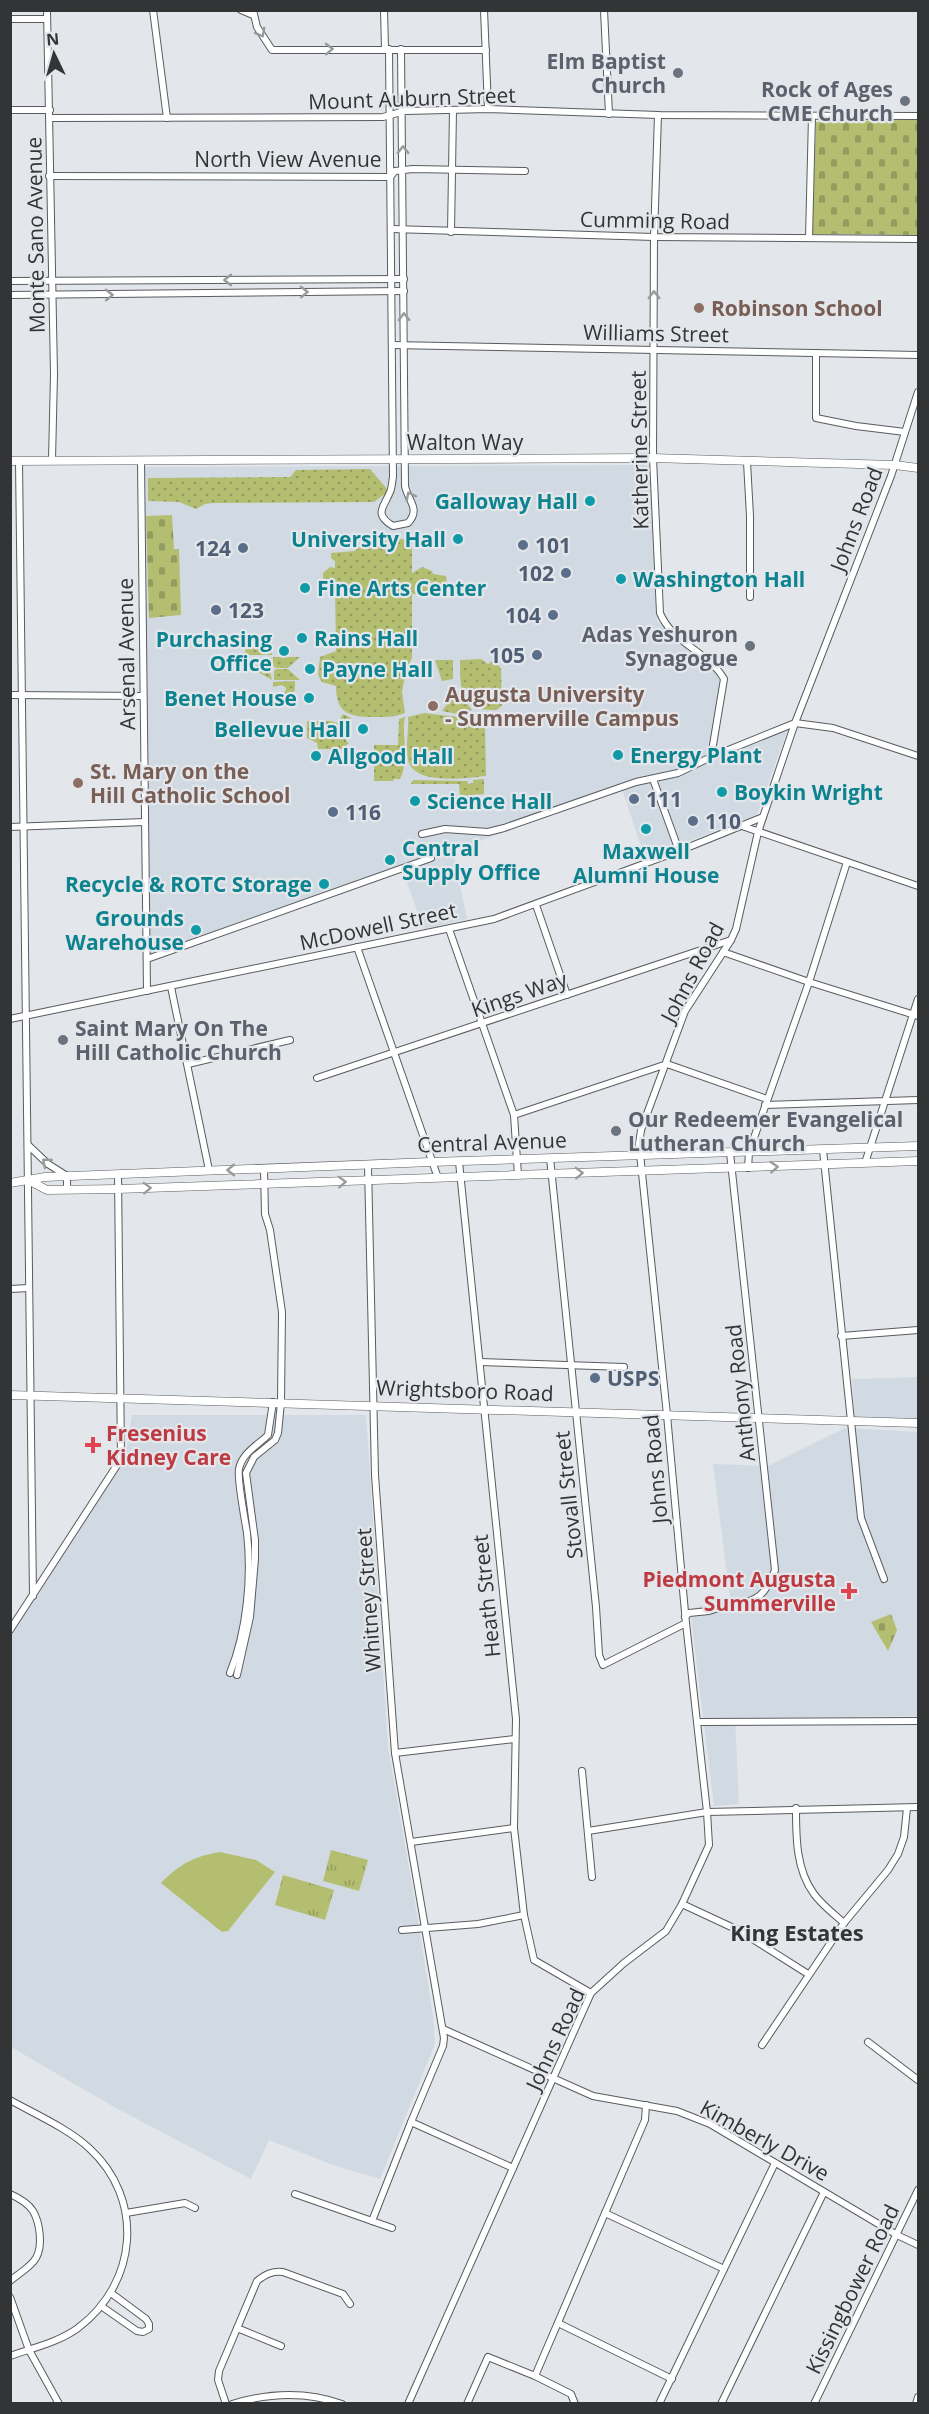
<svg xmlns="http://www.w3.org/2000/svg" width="929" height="2414" viewBox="0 0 929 2414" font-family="'Open Sans',sans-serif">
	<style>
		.built { fill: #d1dae2 }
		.grass { fill: url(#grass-dots) }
		.cemetery { fill: url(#cemetery-stones) }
		.park { fill: url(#park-tufts) }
		.pitch { fill: #b4be71 }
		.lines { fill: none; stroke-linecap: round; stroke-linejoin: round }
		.minor-casing { stroke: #595c5f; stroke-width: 8 }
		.major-casing { stroke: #595c5f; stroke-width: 9 }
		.minor { stroke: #fff; stroke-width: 6 }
		.major { stroke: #fff; stroke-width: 8 }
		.oneway { stroke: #999a9a }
		.worship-dot { fill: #6b7280; stroke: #e3e6ea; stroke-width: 2 }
		.education-dot { fill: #8d6e63; stroke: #e3e6ea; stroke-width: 2 }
		.culture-dot { fill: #0f9aa8; stroke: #e3e6ea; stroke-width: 2 }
		.service-dot { fill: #5c6f8a; stroke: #e3e6ea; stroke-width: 2 }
		.health-dot { fill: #e0444e; stroke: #e3e6ea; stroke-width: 2 }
		.labels { text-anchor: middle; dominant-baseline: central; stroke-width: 4.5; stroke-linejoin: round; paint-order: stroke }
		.worship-label { font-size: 21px; font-weight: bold; fill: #5b616d; stroke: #e3e6ea; text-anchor: end }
		.street-label { font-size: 21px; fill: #333436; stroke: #e3e6ea }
		.education-label { font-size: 21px; font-weight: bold; fill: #785e54; stroke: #e3e6ea; text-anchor: start }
		.culture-label { font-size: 21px; font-weight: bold; fill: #0d838f; stroke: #e3e6ea; text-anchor: start }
		.service-label { font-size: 21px; font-weight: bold; fill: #4e5e75; stroke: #e3e6ea; text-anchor: start }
		.health-label { font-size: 21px; font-weight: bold; fill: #be3a42; stroke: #e3e6ea; text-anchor: start }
		.neighbourhood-label { font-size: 22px; font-weight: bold; fill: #333436; stroke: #e3e6ea }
	</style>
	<defs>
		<pattern id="grass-dots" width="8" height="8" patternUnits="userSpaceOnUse" patternTransform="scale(1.5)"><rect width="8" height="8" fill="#b4be71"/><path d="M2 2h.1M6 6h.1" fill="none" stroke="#939b5e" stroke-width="1.8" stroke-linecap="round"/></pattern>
		<pattern id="cemetery-stones" width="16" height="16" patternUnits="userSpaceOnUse" patternTransform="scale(1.5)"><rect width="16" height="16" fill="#b4be71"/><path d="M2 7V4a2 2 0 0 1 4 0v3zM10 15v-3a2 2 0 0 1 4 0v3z" fill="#939b5e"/></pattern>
		<pattern id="park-tufts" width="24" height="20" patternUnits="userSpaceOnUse" patternTransform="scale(1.5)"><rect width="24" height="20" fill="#b4be71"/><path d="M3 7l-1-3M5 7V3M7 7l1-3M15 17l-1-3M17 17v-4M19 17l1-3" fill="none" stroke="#939b5e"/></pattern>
	</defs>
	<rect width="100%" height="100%" fill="#e3e6ea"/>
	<g class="built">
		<polygon points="646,465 650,467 657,621 716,671 719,680 717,759 787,731 757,815 645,858 622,789 453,851 467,919 424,929 401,867 150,954 145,467"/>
		<polygon points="918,1377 918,1419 855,1417 852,1379"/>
		<polygon points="132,1415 366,1415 388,1747 416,1909 433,2016 435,2044 380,2179 333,2165 269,2140 251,2179 114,2107 11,2047 11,1636 125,1460"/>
		<polygon points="845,1428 918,1432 918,1716 735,1718 739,1804 714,1806 690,1609 730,1598 713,1464 768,1466"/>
	</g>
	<g class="grass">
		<polygon points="370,469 387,489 386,493 374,502 213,503 205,504 196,509 179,502 148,501 148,478 290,477 296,470"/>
		<path d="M396,538L412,541V573L422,567L432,571L433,574L446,576L447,592L412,594V658L409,664L401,669L405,675L402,692L405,713C396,717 387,717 377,717C352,717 336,716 336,686L322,682L318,675L320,657L336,651L335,585H323V573L330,567L335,568V561L331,558V553L355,551L357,548Z"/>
		<polygon points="250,637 272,637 272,655 244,655"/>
		<polygon points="273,657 300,657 288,668 276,668 273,666"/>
		<polygon points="272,658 269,668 272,680 255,670 255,666"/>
		<path d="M481,659L488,664L495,659L501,669L502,705L497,710C461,711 460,694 460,660Z"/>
		<polygon points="435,660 453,660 453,679 442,681"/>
		<polygon points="276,669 288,669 300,680 274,680 274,671"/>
		<polygon points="295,681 295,690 290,698 282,701 282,694 285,693 286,688 282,685 273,687 273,682"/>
		<polygon points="457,690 472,710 457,714 442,711"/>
		<path d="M424,713L457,717L477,713L482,716L485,725L486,776C467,778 414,786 408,760C405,747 409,730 408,717Z"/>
		<polygon points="343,714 351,718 344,730 346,741 349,743 342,749 318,749 317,743 307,738 307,721 331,721 337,723"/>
		<path d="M405,717C401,734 410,760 400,779H393L394,781H374V745H398L399,719Z"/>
		<polygon points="484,779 484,794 460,796 459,784 411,784 413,780 468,781 468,784 473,783 473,780"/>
	</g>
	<g class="cemetery">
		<polygon points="918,119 918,235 812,234 816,122"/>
		<polygon points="172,515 174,549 179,549 181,615 149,618 146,516"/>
		<polygon points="891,1614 897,1630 888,1651 871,1622"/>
	</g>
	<g class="park">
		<polygon points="331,1850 368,1860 359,1891 323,1881"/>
		<polygon points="283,1875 334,1890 325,1920 275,1905"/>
	</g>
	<g class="pitch">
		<path d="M220,1852L256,1860L275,1872L228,1931L222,1932L161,1883C179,1864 195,1856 220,1852Z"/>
		<polygon points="294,1881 307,1885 300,1910 287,1907"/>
		<polygon points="309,1888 318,1891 312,1910 303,1908"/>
		<polygon points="321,1892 330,1894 324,1914 315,1911"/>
	</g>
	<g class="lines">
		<defs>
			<g id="minor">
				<polyline points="47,10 54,374 52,460"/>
				<polyline points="153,10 167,118"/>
				<polyline points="241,10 253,15"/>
				<polyline points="253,10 257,27 272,50 486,50"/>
				<polyline points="384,10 385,49"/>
				<polyline points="484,10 488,109"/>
				<polyline points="604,10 609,114"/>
				<polyline points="10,19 47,19"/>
				<path d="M389,49L393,477C392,482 392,488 390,492C384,507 373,514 393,526L408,523C421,509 408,501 405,486L401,49"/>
				<polyline points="10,110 50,110"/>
				<path d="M658,115L654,237L653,458L660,613C672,643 709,652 724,679L711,757"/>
				<polyline points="50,118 383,117 405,111 488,109 658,115 918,116"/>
				<polyline points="49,176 390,177 395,171 413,169 525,171"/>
				<polyline points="392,229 654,237 918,239"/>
				<polyline points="451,232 453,110"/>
				<polyline points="809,238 812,116"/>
				<polyline points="10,281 404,279"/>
				<polyline points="10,295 404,291"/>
				<polyline points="392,345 918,355"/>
				<polyline points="816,353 816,418 856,426 905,432"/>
				<polyline points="19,461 33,1596"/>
				<polyline points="141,461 147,991"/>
				<polyline points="747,462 750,516 750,597"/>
				<polyline points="10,695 143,696"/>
				<polyline points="653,779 679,851"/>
				<polyline points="742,826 918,886"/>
				<polyline points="10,827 145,822"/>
				<polyline points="422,834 445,829 488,832 504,828 636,782 678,773 711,757 795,723 833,728 918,756"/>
				<polyline points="536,905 567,995"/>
				<polyline points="449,929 514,1115 518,1175"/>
				<polyline points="357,947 438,1178"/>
				<polyline points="723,952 809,982 918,1016"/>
				<polyline points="147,959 431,858"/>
				<polyline points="171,987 209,1170"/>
				<polyline points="10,1019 494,919 679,851 763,817"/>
				<polyline points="188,1064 290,1040"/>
				<polyline points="317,1078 731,940"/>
				<polyline points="765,1105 918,1100"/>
				<polyline points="514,1115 667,1064 767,1099"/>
				<polyline points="28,1145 48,1164 67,1176 67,1190"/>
				<polyline points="823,1150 861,1518 884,1579"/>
				<path d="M730,1153L775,1570C766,1594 758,1602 732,1605"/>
				<polyline points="550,1158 596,1607 599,1655 603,1665 686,1623"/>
				<polyline points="459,1162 516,1719 514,1828 524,1915 534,1960 591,1993"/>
				<polyline points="865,1163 918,999"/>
				<polyline points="368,1166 375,1475 395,1753 444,2038 443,2046 411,2122 513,2168"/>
				<polyline points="748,1168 749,1152 809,982 847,862"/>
				<polyline points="10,1289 29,1288"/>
				<polyline points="841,1336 918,1330"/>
				<polyline points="480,1362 624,1367"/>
				<polyline points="685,1617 689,1613 709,1611 728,1605"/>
				<polyline points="10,1630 121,1459 118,1174"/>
				<path d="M230,1673C247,1631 252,1577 247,1533C245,1520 237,1479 239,1469C242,1453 258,1445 268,1435L273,1402"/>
				<polyline points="237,1675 250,1617 255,1559 255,1540 246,1473 254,1457 275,1440 278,1433 281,1402 282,1312 270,1230 265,1214 264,1170"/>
				<polyline points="698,1722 918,1721"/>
				<polyline points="395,1753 515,1739"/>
				<polyline points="582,1771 592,1877"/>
				<path d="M796,1808C796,1837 796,1870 814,1894C822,1905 834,1914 844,1923"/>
				<polyline points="588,1831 707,1812 918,1807"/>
				<polyline points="411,1842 514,1828"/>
				<polyline points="682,1904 740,1931 808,1974"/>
				<polyline points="402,1930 478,1924 524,1915"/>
				<polyline points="443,2029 593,2096 677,2111 710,2124 897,2235 918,2245"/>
				<polyline points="868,2042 918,2080"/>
				<polyline points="762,2045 844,1923 888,1870 898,1854 904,1837 907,1808"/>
				<path d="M10,2100C35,2114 69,2129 89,2148C145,2199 138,2283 78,2328C59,2342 33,2348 10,2356"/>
				<path d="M10,2194C19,2198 28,2203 33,2211C40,2223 43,2246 36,2258C31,2267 18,2274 10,2281"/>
				<polyline points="295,2194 392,2228"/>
				<polyline points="126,2213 185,2203 195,2208"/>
				<polyline points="605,2213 724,2269"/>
				<polyline points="372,2221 411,2122"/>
				<polyline points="10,2297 29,2350 59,2404"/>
				<polyline points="101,2306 137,2331 143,2332 149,2329 149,2324 146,2319 111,2293"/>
				<polyline points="558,2323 672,2379"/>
				<polyline points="237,2328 281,2346"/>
				<polyline points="535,2376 645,2120 646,2105"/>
				<path d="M226,2404L218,2380L219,2371L257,2281C266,2274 272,2271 283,2272L343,2294L350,2304"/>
				<path d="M232,2404C268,2393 306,2391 342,2404"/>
				<polyline points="408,2404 591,1993 624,1963 666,1931 682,1904 709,1845 707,1812 686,1623 667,1415 639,1144 641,1130 685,1011 731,940 736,929 758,832 795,723 891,476 918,392"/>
				<polyline points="467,2404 488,2357 535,2376 571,2394 575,2404"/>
				<polyline points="659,2404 775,2163"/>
				<polyline points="721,2404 824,2192"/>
				<polyline points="814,2404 918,2190"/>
				<polyline points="916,2404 918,2397"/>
			</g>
			<g id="major">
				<polyline points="10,461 652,458 895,465 918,468"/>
				<polyline points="28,1180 47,1190 118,1189 918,1161"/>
				<polyline points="10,1183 45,1177 431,1162 918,1146"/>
				<polyline points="10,1395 918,1423"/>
			</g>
		</defs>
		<use href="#minor" class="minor-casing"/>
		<use href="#major" class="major-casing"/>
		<use href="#minor" class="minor"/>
		<use href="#major" class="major"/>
	</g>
	<defs><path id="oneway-chevron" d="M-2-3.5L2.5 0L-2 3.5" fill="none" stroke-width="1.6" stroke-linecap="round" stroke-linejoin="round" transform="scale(1.5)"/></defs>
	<g class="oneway">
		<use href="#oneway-chevron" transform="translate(261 33) rotate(61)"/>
		<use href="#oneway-chevron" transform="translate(329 49) rotate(-1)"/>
		<use href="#oneway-chevron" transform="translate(403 150) rotate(-90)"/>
		<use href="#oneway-chevron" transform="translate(228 280) rotate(180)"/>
		<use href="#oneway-chevron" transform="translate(304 292) rotate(-1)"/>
		<use href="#oneway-chevron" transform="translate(109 295) rotate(-1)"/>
		<use href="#oneway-chevron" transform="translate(654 295) rotate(-90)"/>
		<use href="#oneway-chevron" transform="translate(404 317) rotate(-91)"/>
		<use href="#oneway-chevron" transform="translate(410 496) rotate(-117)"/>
		<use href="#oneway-chevron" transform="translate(46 1162) rotate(-140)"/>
		<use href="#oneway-chevron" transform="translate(774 1167) rotate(-3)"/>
		<use href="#oneway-chevron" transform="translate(231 1170) rotate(179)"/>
		<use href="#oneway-chevron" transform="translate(579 1173) rotate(-2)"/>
		<use href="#oneway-chevron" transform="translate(342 1182) rotate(-2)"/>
		<use href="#oneway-chevron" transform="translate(147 1188) rotate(-2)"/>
	</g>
	<g class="worship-dot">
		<circle cx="678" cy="73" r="6"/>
		<circle cx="905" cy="101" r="6"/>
		<circle cx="750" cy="646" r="6"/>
		<circle cx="63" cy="1040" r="6"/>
		<circle cx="616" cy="1131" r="6"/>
	</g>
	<g class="education-dot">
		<circle cx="699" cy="308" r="6"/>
		<circle cx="433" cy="706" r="6"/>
		<circle cx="78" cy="783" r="6"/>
	</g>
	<g class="culture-dot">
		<circle cx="590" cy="501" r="6"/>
		<circle cx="458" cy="539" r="6"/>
		<circle cx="621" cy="579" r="6"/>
		<circle cx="305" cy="588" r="6"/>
		<circle cx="302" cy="638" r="6"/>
		<circle cx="284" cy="651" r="6"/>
		<circle cx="310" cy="669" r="6"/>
		<circle cx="309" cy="698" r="6"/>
		<circle cx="363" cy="729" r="6"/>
		<circle cx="618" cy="755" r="6"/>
		<circle cx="316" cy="756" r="6"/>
		<circle cx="722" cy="792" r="6"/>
		<circle cx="415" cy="801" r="6"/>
		<circle cx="646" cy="829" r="6"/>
		<circle cx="390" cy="860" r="6"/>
		<circle cx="324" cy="884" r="6"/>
		<circle cx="196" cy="930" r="6"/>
	</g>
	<g class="service-dot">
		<circle cx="523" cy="545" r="6"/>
		<circle cx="243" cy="548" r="6"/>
		<circle cx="566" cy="573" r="6"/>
		<circle cx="216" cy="610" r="6"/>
		<circle cx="553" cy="615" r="6"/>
		<circle cx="537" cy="655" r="6"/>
		<circle cx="634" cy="799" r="6"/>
		<circle cx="333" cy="812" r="6"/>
		<circle cx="693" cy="821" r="6"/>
		<circle cx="595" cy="1378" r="6"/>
	</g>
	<g class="health-dot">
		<path d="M90 1436h6v6h6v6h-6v6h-6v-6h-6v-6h6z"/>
		<path d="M846 1582h6v6h6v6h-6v6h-6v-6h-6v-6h6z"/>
	</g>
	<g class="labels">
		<g class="worship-label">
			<text x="666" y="61">Elm Baptist<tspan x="666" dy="24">Church</tspan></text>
			<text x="893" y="89">Rock of Ages<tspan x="893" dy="24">CME Church</tspan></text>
			<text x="738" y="634">Adas Yeshuron<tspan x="738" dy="24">Synagogue</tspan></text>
			<text x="75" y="1028" text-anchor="start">Saint Mary On The<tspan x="75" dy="24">Hill Catholic Church</tspan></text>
			<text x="628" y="1119" text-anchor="start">Our Redeemer Evangelical<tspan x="628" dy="24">Lutheran Church</tspan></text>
		</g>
		<g class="street-label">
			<text transform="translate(412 98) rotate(-2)">Mount Auburn Street</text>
			<text x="288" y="159">North View Avenue</text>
			<text transform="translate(655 220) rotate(1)">Cumming Road</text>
			<text transform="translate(35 235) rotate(-91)">Monte Sano Avenue</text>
			<text transform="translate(656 333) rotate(1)">Williams Street</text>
			<text x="465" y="442">Walton Way</text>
			<text transform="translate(639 450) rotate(-91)">Katherine Street</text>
			<text transform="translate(856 519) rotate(-69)">Johns Road</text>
			<text transform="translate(126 654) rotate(-91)">Arsenal Avenue</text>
			<text transform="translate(378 926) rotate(-12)">McDowell Street</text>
			<text transform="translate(692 972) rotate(-62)">Johns Road</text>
			<text transform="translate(519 994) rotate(-19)">Kings Way</text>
			<text transform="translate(492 1142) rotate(-2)">Central Avenue</text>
			<text transform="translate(465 1390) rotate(2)">Wrightsboro Road</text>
			<text transform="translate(740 1393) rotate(-96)">Anthony Road</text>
			<text transform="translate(655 1469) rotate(-95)">Johns Road</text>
			<text transform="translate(568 1495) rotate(-96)">Stovall Street</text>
			<text transform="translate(486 1596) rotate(-96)">Heath Street</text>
			<text transform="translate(368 1600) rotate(-94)">Whitney Street</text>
			<text transform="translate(555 2039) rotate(-65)">Johns Road</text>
			<text transform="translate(765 2140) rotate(29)">Kimberly Drive</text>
			<text transform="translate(852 2289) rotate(-64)">Kissingbower Road</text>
		</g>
		<g class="education-label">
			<text x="711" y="308">Robinson School</text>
			<text x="445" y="694">Augusta University<tspan x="445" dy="24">- Summerville Campus</tspan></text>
			<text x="90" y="771">St. Mary on the<tspan x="90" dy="24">Hill Catholic School</tspan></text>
		</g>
		<g class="culture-label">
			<text x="578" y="501" text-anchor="end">Galloway Hall</text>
			<text x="446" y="539" text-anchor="end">University Hall</text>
			<text x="633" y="579">Washington Hall</text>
			<text x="317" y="588">Fine Arts Center</text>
			<text x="314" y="638">Rains Hall</text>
			<text x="272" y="639" text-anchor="end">Purchasing<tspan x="272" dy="24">Office</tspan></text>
			<text x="322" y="669">Payne Hall</text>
			<text x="297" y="698" text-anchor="end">Benet House</text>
			<text x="351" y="729" text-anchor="end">Bellevue Hall</text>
			<text x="630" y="755">Energy Plant</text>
			<text x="328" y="756">Allgood Hall</text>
			<text x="734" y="792">Boykin Wright</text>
			<text x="427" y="801">Science Hall</text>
			<text x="402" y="848">Central<tspan x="402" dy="24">Supply Office</tspan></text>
			<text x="646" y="851" text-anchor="middle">Maxwell<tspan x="646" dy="24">Alumni House</tspan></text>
			<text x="312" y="884" text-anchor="end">Recycle &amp; ROTC Storage</text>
			<text x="184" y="918" text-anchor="end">Grounds<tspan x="184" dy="24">Warehouse</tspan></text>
		</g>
		<g class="service-label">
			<text x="535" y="545">101</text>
			<text x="231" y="548" text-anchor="end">124</text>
			<text x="554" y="573" text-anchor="end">102</text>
			<text x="228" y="610">123</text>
			<text x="541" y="615" text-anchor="end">104</text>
			<text x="525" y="655" text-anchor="end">105</text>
			<text x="646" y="799">111</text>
			<text x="345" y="812">116</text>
			<text x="705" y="821">110</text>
			<text x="607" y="1378">USPS</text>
		</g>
		<g class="health-label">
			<text x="106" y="1433">Fresenius<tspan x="106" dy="24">Kidney Care</tspan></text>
			<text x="836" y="1579" text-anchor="end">Piedmont Augusta<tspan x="836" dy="24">Summerville</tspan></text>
		</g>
		<g class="neighbourhood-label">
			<text x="797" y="1932">King Estates</text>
		</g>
	</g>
	<rect width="929" height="2414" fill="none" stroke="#333436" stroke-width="24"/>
	<g transform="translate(54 54) rotate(355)" stroke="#e3e6ea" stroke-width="4.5" paint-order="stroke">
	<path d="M0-4.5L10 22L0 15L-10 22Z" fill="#333436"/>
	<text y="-9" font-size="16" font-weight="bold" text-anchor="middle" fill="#333436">N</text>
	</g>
</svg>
